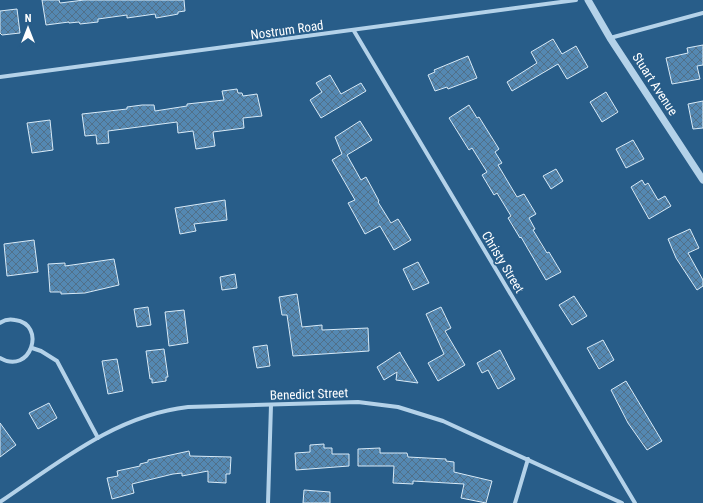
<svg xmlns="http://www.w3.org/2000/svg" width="703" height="503" viewBox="0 0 703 503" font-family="'Roboto Condensed',sans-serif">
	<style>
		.building { fill: url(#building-cross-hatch); stroke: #d8eaf7 }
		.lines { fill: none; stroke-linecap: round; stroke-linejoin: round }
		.minor { stroke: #b4d2e9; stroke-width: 4 }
		.tertiary { stroke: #b4d2e9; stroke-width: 7 }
		.labels { text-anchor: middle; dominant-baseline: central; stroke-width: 3.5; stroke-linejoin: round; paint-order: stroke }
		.street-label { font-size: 13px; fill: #fff; stroke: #285d89 }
	</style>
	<defs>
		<pattern id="building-cross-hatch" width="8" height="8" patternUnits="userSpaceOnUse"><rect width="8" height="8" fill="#5488b2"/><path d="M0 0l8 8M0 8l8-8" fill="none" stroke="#517089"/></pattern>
	</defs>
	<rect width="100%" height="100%" fill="#285d89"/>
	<g class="building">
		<polygon points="42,0 59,0 60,3 84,0 184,0 185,11 178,12 178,14 173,15 156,18 155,14 127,18 127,15 98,19 98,22 80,24 79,22 69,23 69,22 46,25"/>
		<polygon points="17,9 20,33 2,35 0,33 0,11"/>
		<polygon points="553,39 562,54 576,46 588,67 567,79 558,64 512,91 507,82 537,63 531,52"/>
		<polygon points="703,45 703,65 697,66 700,79 672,84 666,58 688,53 687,48"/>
		<polygon points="468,56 477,78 448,89 447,87 435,91 428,75 435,72 434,70"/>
		<polygon points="330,75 341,94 361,83 366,91 321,118 310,100 322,92 316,83"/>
		<polygon points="237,89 238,93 242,93 243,96 257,94 262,116 243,118 244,128 213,132 215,146 196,149 193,131 178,133 177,122 108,131 109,143 97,144 96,135 85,136 82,114 127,109 127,107 142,105 154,105 155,111 187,106 187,104 224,100 222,91"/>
		<polygon points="606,92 618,112 602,122 590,102"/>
		<polygon points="703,101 703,128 693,129 688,104"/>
		<polygon points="469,105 477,118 479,117 499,149 495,152 502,163 498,165 517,197 524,194 536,214 529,218 535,229 533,230 547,253 549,252 561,272 546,280 521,237 520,238 508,218 511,216 497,193 494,195 482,175 487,172 472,148 469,150 449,118"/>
		<polygon points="50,120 53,150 32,153 27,123"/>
		<polygon points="360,121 372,140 347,155 361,180 366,177 379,201 378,202 391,223 398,219 411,240 394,250 380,226 365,234 348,203 355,200 332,160 342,154 335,137"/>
		<polygon points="633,140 644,159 626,168 616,149"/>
		<polygon points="556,169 563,181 551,189 543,176"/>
		<polygon points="642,180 645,185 648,183 658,200 665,196 671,206 649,219 631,187"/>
		<polygon points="225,200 227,220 194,224 196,231 180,234 175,208"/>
		<polygon points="690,229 699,248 688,253 703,280 703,286 697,290 676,258 668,239"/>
		<polygon points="34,240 38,272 7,276 4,244"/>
		<polygon points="114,259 119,285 85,293 61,294 61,292 50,292 48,264 65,263 65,266"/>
		<polygon points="418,262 429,283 413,290 403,269"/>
		<polygon points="235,274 237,288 222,290 220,277"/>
		<polygon points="297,294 302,327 322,325 322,330 368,328 369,351 293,356 287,315 282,315 279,297"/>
		<polygon points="574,296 587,316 572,325 559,305"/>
		<polygon points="148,307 151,325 137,327 134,309"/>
		<polygon points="441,307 451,328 445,331 465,365 438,381 428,363 444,354 426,314"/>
		<polygon points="184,310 188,343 169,346 165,312"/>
		<polygon points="603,340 614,360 599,369 587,348"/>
		<polygon points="267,345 270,366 257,368 253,347"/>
		<polygon points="164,349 168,377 166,377 166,381 152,383 152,379 150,379 146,351"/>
		<polygon points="500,350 515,379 498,389 488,370 482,373 477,363"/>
		<polygon points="400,352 400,353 418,383 396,380 397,372 384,380 377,367"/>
		<polygon points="117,359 123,391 108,394 102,361"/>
		<polygon points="626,381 662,441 647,450 628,423 611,390"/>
		<polygon points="49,403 57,418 38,429 29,413"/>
		<polygon points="0,423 16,445 0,457"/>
		<polygon points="324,444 324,448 332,448 332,454 349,454 349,466 296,470 295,453 310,452 310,445"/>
		<polygon points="380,448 380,453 407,453 408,457 446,459 446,461 454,462 454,472 492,481 486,503 461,498 464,484 413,481 413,484 393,483 394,466 358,466 358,449"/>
		<polygon points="189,451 190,456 231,457 230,474 226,474 226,483 208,482 208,471 182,476 182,473 173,474 132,484 134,493 112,499 107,478 118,476 117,471 140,466 140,464 148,462 148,460"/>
		<polygon points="304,490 330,492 330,503 303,503"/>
	</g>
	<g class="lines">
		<g class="minor">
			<polyline points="354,31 635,503"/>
			<polyline points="610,38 703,13"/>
			<polyline points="0,77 576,0"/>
			<path d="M0,323C4,320 10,319 15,320C47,324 31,376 0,358"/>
			<polyline points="32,348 41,351 57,361 98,438"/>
			<path d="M0,502C58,463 116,415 188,407L358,402L398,407L443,421L622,503"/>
			<polyline points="268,503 271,405"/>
			<polyline points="515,503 528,459"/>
		</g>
		<polyline class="tertiary" points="588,0 610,38 703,180"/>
	</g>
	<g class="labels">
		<g class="street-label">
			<text transform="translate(287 30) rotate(-8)">Nostrum Road</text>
			<text transform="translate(655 84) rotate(57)">Stuart Avenue</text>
			<text transform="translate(503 262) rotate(59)">Christy Street</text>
			<text transform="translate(309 394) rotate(-2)">Benedict Street</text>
		</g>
	</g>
	<g transform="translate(28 28)" stroke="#285d89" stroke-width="3" paint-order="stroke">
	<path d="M0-3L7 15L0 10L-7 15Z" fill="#ffffff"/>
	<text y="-6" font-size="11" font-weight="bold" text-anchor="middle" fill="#ffffff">N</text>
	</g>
</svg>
